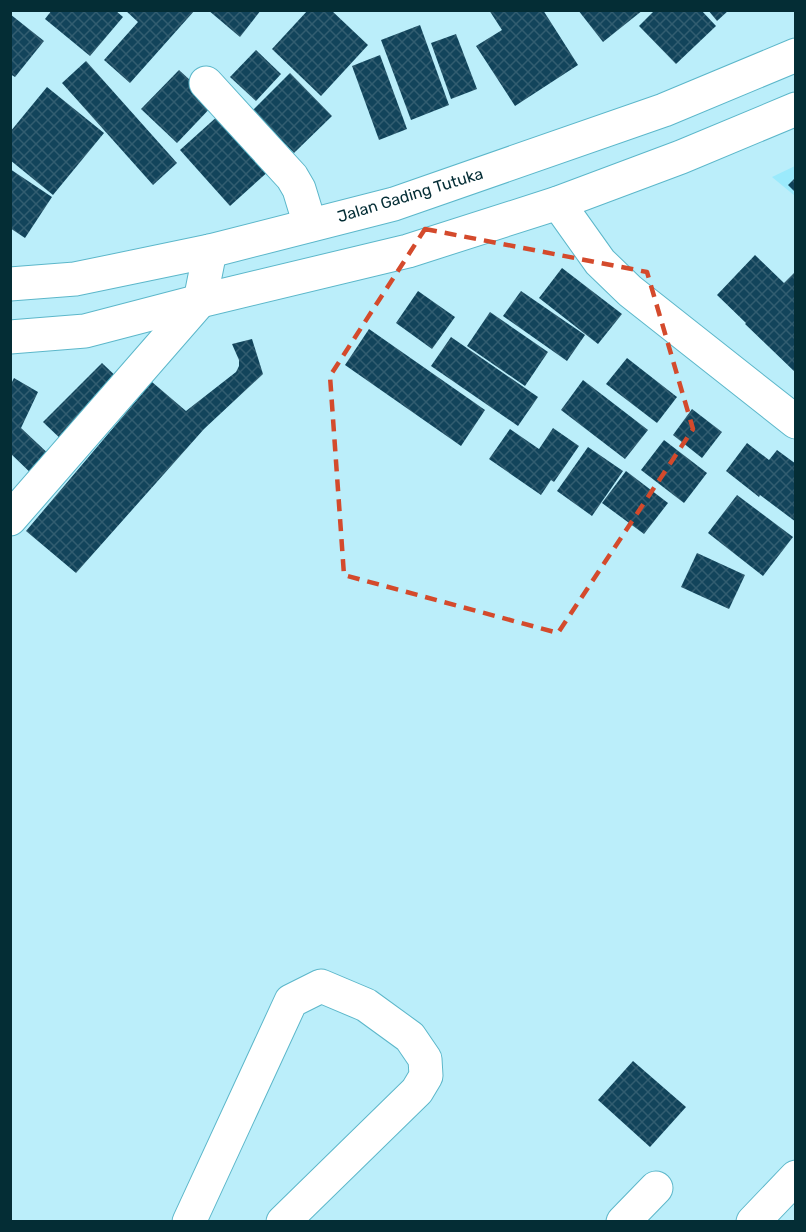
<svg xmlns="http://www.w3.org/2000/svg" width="806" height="1232" viewBox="0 0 806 1232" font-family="Rubik,sans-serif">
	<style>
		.built { fill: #9beafc }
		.building { fill: url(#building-cross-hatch) }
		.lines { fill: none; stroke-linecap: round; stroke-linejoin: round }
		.street-casing { stroke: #5cb7ca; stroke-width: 35 }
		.secondary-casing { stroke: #5cb7ca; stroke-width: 35 }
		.street { stroke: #fff; stroke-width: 33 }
		.secondary { stroke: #fff; stroke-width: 33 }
		.marked { fill: none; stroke: #d44a2c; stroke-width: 4.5; stroke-dasharray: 12 8; stroke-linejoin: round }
		.labels { text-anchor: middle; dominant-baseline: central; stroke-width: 6; stroke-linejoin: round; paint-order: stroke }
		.street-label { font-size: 16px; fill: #042d35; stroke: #fff }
	</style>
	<defs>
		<pattern id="building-cross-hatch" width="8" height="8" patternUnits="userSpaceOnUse" patternTransform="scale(1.5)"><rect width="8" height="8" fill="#12445b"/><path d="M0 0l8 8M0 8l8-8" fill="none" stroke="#325d70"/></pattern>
	</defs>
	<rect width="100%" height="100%" fill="#bbeefa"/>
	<polygon class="built" points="795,166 795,196 772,177"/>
	<g class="building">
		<polygon points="52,10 115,10 123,17 90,56 45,19"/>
		<polygon points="125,10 195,10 130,83 104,60 138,22"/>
		<polygon points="208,10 261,10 240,37"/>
		<polygon points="308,10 331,10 368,45 321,96 272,49"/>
		<polygon points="489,10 543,10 578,65 515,106 476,46 502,30"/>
		<polygon points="578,10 643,10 603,42"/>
		<polygon points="655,10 701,10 716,26 676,64 639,26"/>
		<polygon points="708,10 729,10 717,21"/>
		<polygon points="10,14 44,41 15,77 10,74"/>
		<polygon points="420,25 449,105 411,120 381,40"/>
		<polygon points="456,34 477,89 451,99 431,43"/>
		<polygon points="256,50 281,74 256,101 230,77"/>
		<polygon points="380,55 407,129 379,140 352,66"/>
		<polygon points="86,61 177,163 153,185 62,83"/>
		<polygon points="179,70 215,103 177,143 141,109"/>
		<polygon points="290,73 332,116 294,153 252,111"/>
		<polygon points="47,87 104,133 53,195 10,160 10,132"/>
		<polygon points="220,114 271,169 230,206 180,150"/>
		<polygon points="10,169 52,197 25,238 10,228"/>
		<polygon points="796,177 796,193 788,185"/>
		<polygon points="755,255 784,283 796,271 796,373 745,324 746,323 717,295"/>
		<polygon points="562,268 622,314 598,344 539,298"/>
		<polygon points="418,291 455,317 432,349 396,323"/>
		<polygon points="521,291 585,335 567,361 503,316"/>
		<polygon points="490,312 548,352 525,386 467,346"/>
		<polygon points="369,329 485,410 461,446 345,365"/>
		<polygon points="451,337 538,397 518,426 431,366"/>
		<polygon points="252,339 263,374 204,429 76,573 26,531 152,382 186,411 236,372 239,366 239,360 232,344"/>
		<polygon points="627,358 677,397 657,423 606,384"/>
		<polygon points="102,363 123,383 65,443 43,422"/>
		<polygon points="14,378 38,392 21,428 54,459 37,479 10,453 10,386"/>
		<polygon points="583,380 648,430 625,459 561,410"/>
		<polygon points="692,409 722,432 702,458 673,435"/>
		<polygon points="553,428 579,446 554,482 551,480 541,495 489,459 510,429 539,449"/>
		<polygon points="664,440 707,473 684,503 641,470"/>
		<polygon points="747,443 769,460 777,450 796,464 796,522 760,495 759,497 726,471"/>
		<polygon points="588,447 623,471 592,516 557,491"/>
		<polygon points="626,471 668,503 644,534 602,503"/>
		<polygon points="737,495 793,537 763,576 708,533"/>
		<polygon points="697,553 745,575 729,609 681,587"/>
		<polygon points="633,1061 686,1107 650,1147 598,1100"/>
	</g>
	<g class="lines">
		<defs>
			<g id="street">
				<polyline points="206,83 292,177 299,189 310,225"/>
				<polyline points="558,203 600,262 630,291 796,422"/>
				<polyline points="10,519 200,301 210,251"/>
				<polyline points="189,1222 291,1001 321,986 366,1005 410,1037 425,1059 426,1076 417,1091 283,1222"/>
				<polyline points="623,1222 656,1188"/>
				<polyline points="753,1222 796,1177"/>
			</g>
			<g id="secondary">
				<polyline points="10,284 75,279 210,251 394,204 664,110 796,55"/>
				<polyline points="10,337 85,331 200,301 408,251 558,203 681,157 796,109"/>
			</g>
		</defs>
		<use href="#street" class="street-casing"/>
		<use href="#secondary" class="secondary-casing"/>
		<use href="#street" class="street"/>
		<use href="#secondary" class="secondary"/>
	</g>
	<path class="marked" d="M425,229L647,272L693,429L558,633L344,575L330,376Z"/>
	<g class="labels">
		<g class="street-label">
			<text transform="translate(410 195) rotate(-17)">Jalan Gading Tutuka</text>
		</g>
	</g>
	<rect width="806" height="1232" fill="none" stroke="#042d35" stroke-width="24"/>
</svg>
